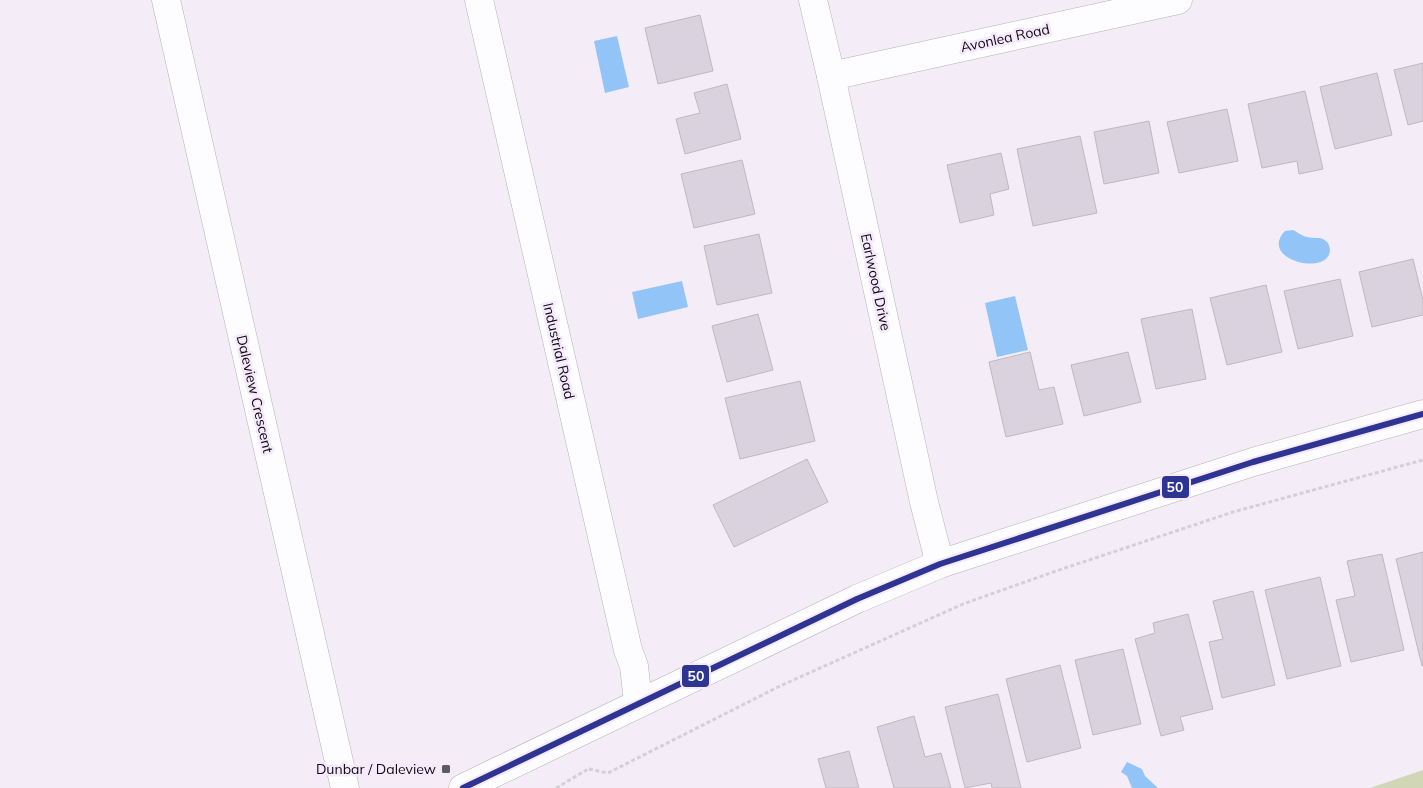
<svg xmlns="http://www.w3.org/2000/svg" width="1423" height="788" viewBox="0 0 1423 788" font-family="Mulish,sans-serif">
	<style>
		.green { fill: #d1d6b7 }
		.water { fill: #93c4f7 }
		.building { fill: #dbd2e0; stroke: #beb9c0 }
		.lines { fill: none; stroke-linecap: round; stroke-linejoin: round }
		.minor-casing { stroke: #b6b1b8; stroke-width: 29 }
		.path { stroke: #d3d1d4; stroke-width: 3; stroke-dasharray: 4 2.5; stroke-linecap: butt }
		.minor { stroke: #fdfcfe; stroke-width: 28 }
		.bus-1-casing { stroke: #f5e9fb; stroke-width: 10 }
		.bus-1 { stroke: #2e3491; stroke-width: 6 }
		.poi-dot { fill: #5e5a61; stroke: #f5e9fb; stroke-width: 2 }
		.labels { text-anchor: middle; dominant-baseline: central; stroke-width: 5; stroke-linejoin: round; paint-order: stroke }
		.street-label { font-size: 14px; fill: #0e0b10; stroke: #f5e9fb }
		.poi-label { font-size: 14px; fill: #0e0b10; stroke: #f5e9fb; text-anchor: end }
		.line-badge { stroke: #f5e9fb; stroke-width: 2 }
		.badge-label { font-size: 14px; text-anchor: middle; font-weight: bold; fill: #fff }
	</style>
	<rect width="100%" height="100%" fill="#f4edf7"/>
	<polygon class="green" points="1423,770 1423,788 1370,788"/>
	<g class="water">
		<polygon points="617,36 629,87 605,93 594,41"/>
		<path d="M1293,230C1297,232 1302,236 1307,237C1314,239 1320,236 1326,241C1329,243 1330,248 1330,251C1327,277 1258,259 1285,231Z"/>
		<polygon points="682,281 688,307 638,319 632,292"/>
		<polygon points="1015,296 1028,350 997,357 985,303"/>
		<polygon points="1127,762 1142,769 1145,776 1158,788 1132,788 1127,776 1121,772"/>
	</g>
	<g class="building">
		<polygon points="700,15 713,71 658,84 645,28"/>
		<polygon points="1423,63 1423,121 1408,125 1394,70"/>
		<polygon points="1377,73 1392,135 1335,149 1320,87"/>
		<polygon points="727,84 741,139 685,154 676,119 700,113 694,93"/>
		<polygon points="1305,91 1323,169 1299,174 1297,161 1262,168 1248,104"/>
		<polygon points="1227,109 1238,161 1179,173 1167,122"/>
		<polygon points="1149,121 1159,173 1104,184 1094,132"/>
		<polygon points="1080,136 1097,213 1033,226 1017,149"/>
		<polygon points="1001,153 1009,189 990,194 994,215 960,223 947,165"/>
		<polygon points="742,160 755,214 694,228 681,174"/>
		<polygon points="759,234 772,293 717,305 704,246"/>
		<polygon points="1413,259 1423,300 1423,315 1372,327 1359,272"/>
		<polygon points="1340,279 1353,336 1298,349 1284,291"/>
		<polygon points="1266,285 1282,352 1227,365 1210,298"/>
		<polygon points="1192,309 1206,379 1156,389 1141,319"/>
		<polygon points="758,314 773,370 727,382 712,326"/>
		<polygon points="1030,352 1039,390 1054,387 1063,424 1006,437 989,362"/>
		<polygon points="1128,352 1141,402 1084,416 1071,365"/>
		<polygon points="800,381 815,441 740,459 725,398"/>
		<polygon points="807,459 828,502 734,547 713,505"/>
		<polygon points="1423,552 1423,666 1422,666 1396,559"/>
		<polygon points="1382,554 1404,650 1351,662 1336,600 1355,596 1347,561"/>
		<polygon points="1320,577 1341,666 1287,679 1265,590"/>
		<polygon points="1253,591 1275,685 1222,698 1209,642 1223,639 1213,601"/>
		<polygon points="1188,614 1213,709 1180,717 1184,730 1161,736 1135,639 1155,633 1153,623"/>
		<polygon points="1123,649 1141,724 1093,735 1075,660"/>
		<polygon points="1060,665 1081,748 1027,762 1006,679"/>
		<polygon points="998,694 1021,788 992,788 991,783 965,788 945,707"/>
		<polygon points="914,716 925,757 941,753 951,788 894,788 877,727"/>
		<polygon points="849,751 859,788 826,788 818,759"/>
	</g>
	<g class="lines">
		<defs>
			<g id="minor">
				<polyline points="166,0 345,788"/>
				<polyline points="479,0 628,650 634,666 638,702"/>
				<polyline points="813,0 831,76 924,502 940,564"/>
				<polyline points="831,76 1178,0"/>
				<polyline points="463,788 857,599 940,564 1253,462 1423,414"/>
			</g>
		</defs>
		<use href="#minor" class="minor-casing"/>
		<g class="path">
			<polyline points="589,769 608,773 780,686 963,604 1056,571 1233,512 1423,460"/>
			<polyline points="556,788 590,768"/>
		</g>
		<use href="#minor" class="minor"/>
		<defs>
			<polyline id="bus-1" points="463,788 857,599 940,564 1253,462 1423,414"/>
		</defs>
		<use href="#bus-1" class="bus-1-casing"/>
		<use href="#bus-1" class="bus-1"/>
	</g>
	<rect class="poi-dot" x="441" y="764" width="10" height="10" rx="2.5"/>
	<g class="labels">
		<g class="street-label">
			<text transform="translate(1005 38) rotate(-12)">Avonlea Road</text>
			<text transform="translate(876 282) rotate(78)">Earlwood Drive</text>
			<text transform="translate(559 351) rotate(77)">Industrial Road</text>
			<text transform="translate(255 394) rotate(77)">Daleview Crescent</text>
		</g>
		<g class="poi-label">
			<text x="436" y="769">Dunbar / Daleview</text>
		</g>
	</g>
	<g class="line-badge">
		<rect x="1161" y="475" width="29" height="24" rx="5" fill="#2e3491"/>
		<rect x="681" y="664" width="29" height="24" rx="5" fill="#2e3491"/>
	</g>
	<g class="badge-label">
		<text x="1175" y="492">50</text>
		<text x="696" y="681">50</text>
	</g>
</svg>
